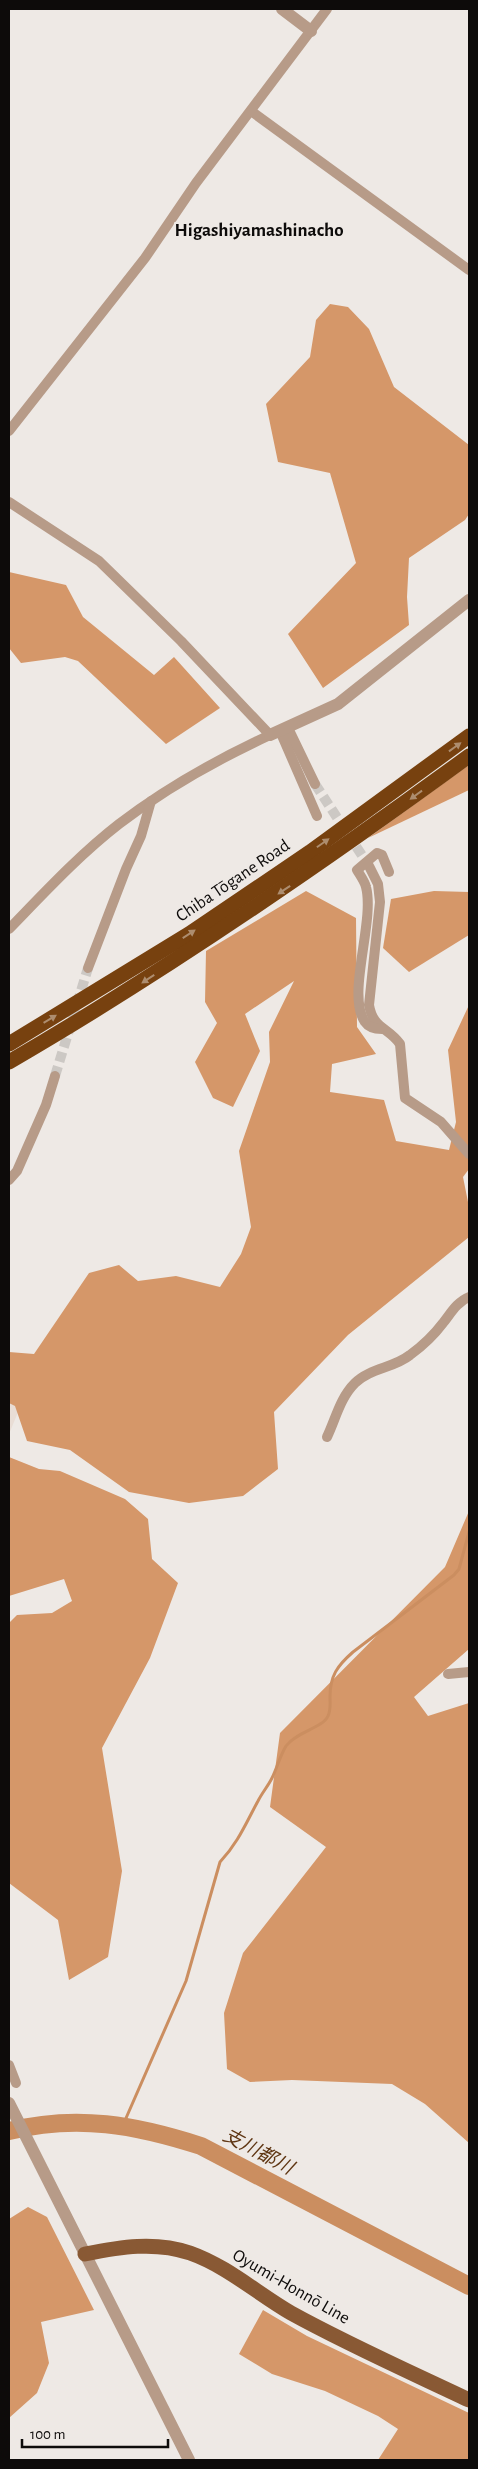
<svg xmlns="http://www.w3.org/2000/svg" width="478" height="2469" viewBox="0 0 478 2469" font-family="'Alegreya Sans','Noto Sans JP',sans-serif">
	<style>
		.built { fill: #e9ddd5 }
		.forest { fill: #d59769 }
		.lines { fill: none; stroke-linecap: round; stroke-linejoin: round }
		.stream { stroke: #cb8e60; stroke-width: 3 }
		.river { stroke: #cb8e60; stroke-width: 18 }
		.minor-tunnel { stroke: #ccc8c4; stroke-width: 10; stroke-dasharray: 10 5; stroke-linecap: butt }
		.minor { stroke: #b79b88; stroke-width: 10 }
		.tertiary { stroke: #b79b88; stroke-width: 12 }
		.primary { stroke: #895934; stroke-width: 15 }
		.motorway { stroke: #77410f; stroke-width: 15 }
		.oneway { fill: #ad8d6f }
		.labels { text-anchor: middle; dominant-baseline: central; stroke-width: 4.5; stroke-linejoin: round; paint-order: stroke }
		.street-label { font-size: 18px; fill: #0d0b0a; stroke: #eee9e5 }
		.neighbourhood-label { font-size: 19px; font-weight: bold; fill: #0d0b0a; stroke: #eee9e5 }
		.water-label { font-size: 19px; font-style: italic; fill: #5f3613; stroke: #eee9e5 }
	</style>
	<rect width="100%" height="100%" fill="#eee9e5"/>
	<polygon class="built" points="9,1397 21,1405 9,1434"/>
	<g class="forest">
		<polygon points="330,304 348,307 369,329 394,387 469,445 469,514 465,520 409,558 407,597 409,625 323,688 288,634 356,563 330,473 278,462 266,404 310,357 316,320"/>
		<polygon points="9,572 66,585 83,617 154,675 174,657 220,708 166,744 78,661 65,657 21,663 9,648"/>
		<polygon points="469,765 469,790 368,838"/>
		<polygon points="306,891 356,918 357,1027 376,1054 332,1064 330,1092 384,1100 396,1141 449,1150 456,1122 448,1050 469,1005 469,1169 463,1177 469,1207 469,1237 348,1335 274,1412 278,1469 243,1496 189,1503 129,1492 70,1450 27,1441 15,1406 9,1403 9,1352 34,1354 89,1273 119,1265 138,1281 176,1276 220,1287 241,1254 251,1227 239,1151 270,1062 269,1032 294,981 245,1014 260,1051 233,1107 213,1098 195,1062 217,1023 205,1002 206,951"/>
		<polygon points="434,891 469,892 469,935 409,972 383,948 391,899"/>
		<polygon points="9,1457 39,1469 60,1471 125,1499 148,1519 152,1559 178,1583 150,1658 102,1748 122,1871 108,1957 69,1980 58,1920 9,1883 9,1623 17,1615 52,1613 72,1601 64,1579 9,1596"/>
		<polygon points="469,1511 469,1649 414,1697 428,1716 469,1703 469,2143 425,2104 392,2084 292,2080 250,2082 227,2069 224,2013 243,1953 326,1847 270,1807 280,1733 445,1567"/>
		<polygon points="28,2207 47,2217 94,2310 41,2322 49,2363 37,2393 9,2418 9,2219"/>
		<polygon points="263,2310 307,2336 469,2413 469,2460 378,2460 398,2429 378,2416 325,2391 272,2374 239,2354"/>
	</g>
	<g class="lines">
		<path class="stream" d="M123,2125L186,1981L220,1862C238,1843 246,1823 258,1801C262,1793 268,1786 272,1778C277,1768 280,1756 286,1746C296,1732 323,1728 328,1716C331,1710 330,1704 330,1697C330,1676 337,1666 353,1652L454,1575L459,1569L469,1532"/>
		<path class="river" d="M9,2131C77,2114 136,2125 201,2146L469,2286"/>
		<g class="minor-tunnel">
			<polyline points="315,784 369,866"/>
			<polyline points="55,1076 88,968"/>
		</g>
		<g class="minor">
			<polyline points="251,111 469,270"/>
			<polyline points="9,431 145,258 196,183 327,9"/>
			<path d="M9,502L99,561L181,641L270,735C216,760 166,788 119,824C79,855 44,893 9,929"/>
			<polyline points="288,728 315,784"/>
			<polyline points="280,731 317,816"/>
			<path d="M369,866L378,884L380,902L369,1005C373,1029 388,1027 400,1044L405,1098L441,1122L469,1154"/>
			<polyline points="88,968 126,869 141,836 151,801"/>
			<path d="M382,1029C375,1029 369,1028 365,1022C346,995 375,922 366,887C365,882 360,875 357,870L377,853L382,855L389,872"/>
			<polyline points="9,1180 17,1171 46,1105 55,1076"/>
			<path d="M327,1437C336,1418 340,1398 355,1383C370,1368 394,1368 410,1355C421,1347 434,1335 443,1323C451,1313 457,1302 469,1297"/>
			<polyline points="448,1674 469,1672"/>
			<polyline points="9,2065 16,2083"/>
		</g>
		<g class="tertiary">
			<polyline points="282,9 311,31"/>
			<polyline points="270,735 338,704 469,600"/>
			<polyline points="9,2103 189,2460"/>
		</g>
		<path class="primary" d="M85,2254C120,2247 155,2241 190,2253C227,2266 258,2294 291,2313C349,2345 410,2372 469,2400"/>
		<g class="motorway">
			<polyline points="9,1044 189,934 310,852 469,736"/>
			<path d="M9,1062C169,969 320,865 469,756"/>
		</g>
	</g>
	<defs><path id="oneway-solid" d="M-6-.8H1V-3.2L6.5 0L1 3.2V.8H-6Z" transform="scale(1.25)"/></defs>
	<g class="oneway">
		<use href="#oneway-solid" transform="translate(455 747) rotate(-36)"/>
		<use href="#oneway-solid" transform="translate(416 795) rotate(144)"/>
		<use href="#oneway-solid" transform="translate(323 843) rotate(-35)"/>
		<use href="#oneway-solid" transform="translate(284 890) rotate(146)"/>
		<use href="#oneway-solid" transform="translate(189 934) rotate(-33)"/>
		<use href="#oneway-solid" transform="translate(148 979) rotate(147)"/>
		<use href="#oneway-solid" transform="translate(50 1019) rotate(-31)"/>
	</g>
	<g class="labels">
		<g class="street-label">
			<text transform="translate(233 881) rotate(-34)">Chiba Tōgane Road</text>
			<text transform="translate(291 2287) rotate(30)">Oyumi-Honnō Line</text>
		</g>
		<g class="neighbourhood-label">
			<text x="259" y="230">Higashiyamashinacho</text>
		</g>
		<g class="water-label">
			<text transform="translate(258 2152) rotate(28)">支川都川</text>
		</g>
	</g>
	<rect width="478" height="2469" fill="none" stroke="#0d0b0a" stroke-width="20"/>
	<path d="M22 2439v8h146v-8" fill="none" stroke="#0d0b0a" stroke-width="2.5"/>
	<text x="30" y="2439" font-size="15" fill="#0d0b0a" stroke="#eee9e5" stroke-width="4" paint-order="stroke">100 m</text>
</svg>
